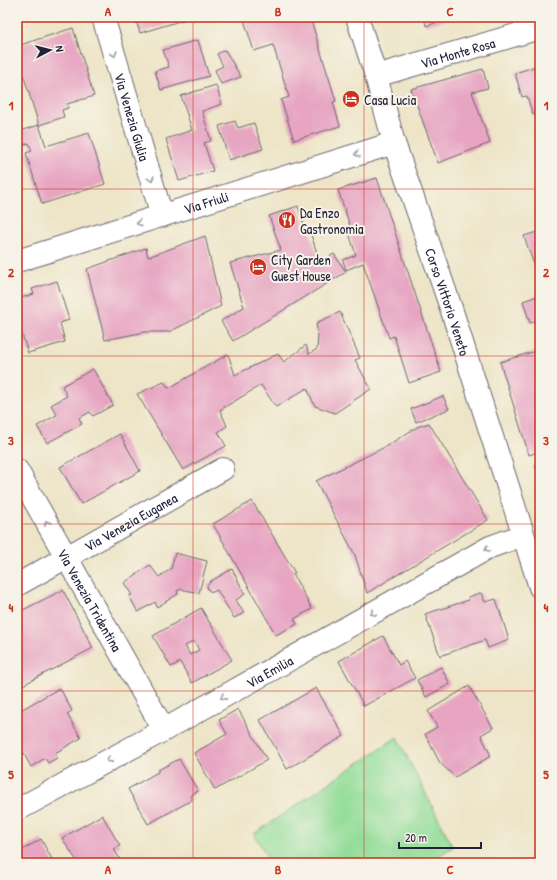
<svg xmlns="http://www.w3.org/2000/svg" width="557" height="880" viewBox="0 0 557 880" font-family="'Patrick Hand',sans-serif">
	<style>
		.green { fill: #93dd98; stroke: #5a806a }
		.building { fill: #e7a5c2; fill-rule: evenodd }
		.lines { fill: none; stroke-linecap: round; stroke-linejoin: round }
		.minor-casing { stroke: #69666c; stroke-width: 24 }
		.secondary-casing { stroke: #69666c; stroke-width: 24 }
		.minor { stroke: #fff; stroke-width: 22 }
		.secondary { stroke: #fff; stroke-width: 22 }
		.oneway { stroke: #9c9ca7 }
		.grid { fill: none; stroke: #c8321e; stroke-width: 1; stroke-opacity: 0.55 }
		.labels { text-anchor: middle; dominant-baseline: central; stroke-width: 4; stroke-linejoin: round; paint-order: stroke }
		.street-label { font-size: 14px; fill: #22223b; stroke: #f7f3e8 }
		.poi-label { font-size: 14px; fill: #22223b; stroke: #f7f3e8; text-anchor: start }
		.neatline { fill: none; stroke: #c8321e; stroke-width: 1.5 }
		.grid-label { font-size: 13px; text-anchor: middle; font-weight: bold; fill: #c8321e }
	</style>
	<rect width="100%" height="100%" fill="#f7f3e8"/>
	<filter id="ink" filterUnits="userSpaceOnUse"><feTurbulence type="fractalNoise" baseFrequency=".025" numOctaves="2"/><feDisplacementMap in="SourceGraphic" scale="8" xChannelSelector="R" yChannelSelector="G"/><feConvolveMatrix kernelMatrix="1 2 1 2 8 2 1 2 1" color-interpolation-filters="sRGB"/></filter>
	<filter id="wash" filterUnits="userSpaceOnUse"><feTurbulence type="fractalNoise" baseFrequency=".012" numOctaves="4" result="noise"/><feDisplacementMap in="SourceGraphic" scale="16" xChannelSelector="R" yChannelSelector="G"/><feGaussianBlur stdDeviation="0.9" result="paint"/><feColorMatrix in="noise" values="0 0 0 0 0 0 0 0 0 0 0 0 0 0 0 0 0 1.4 0 .05"/><feComposite in="paint" operator="in"/></filter>
	<g filter="url(#wash)">
		<rect width="100%" height="100%" fill="#eee5c8"/>
		<polygon class="green" points="397,737 453,847 427,863 271,863 254,834"/>
		<g id="blocks">
			<g class="building">
				<polygon points="135,17 193,17 140,33"/>
				<polygon points="243,17 310,17 336,101 333,102 340,126 294,140 281,100 289,97 273,45 254,51"/>
				<polygon points="424,17 455,17 426,26"/>
				<polygon points="73,28 94,96 67,104 68,108 62,110 64,117 39,125 17,55 17,46"/>
				<polygon points="198,40 209,76 161,90 155,71 169,67 163,50"/>
				<polygon points="225,50 241,77 221,84 215,70 223,66 217,54"/>
				<polygon points="540,65 540,122 537,114 533,115 527,96 522,97 515,73"/>
				<polygon points="483,69 488,88 472,92 490,143 438,163 411,89"/>
				<polygon points="216,85 222,104 202,111 211,141 204,143 213,171 179,181 166,139 192,130 181,96"/>
				<polygon points="17,110 22,124 17,125"/>
				<polygon points="235,121 238,128 254,123 263,149 229,160 219,126"/>
				<polygon points="39,125 46,146 89,133 105,184 42,204 26,153 32,151 29,143 17,147 17,132"/>
				<polygon points="377,178 441,372 409,383 394,336 389,338 363,263 346,270 343,260 356,255 348,230 351,229 338,190"/>
				<polygon points="17,187 22,203 17,204"/>
				<polygon points="298,206 306,231 309,229 320,262 334,254 346,272 233,341 221,321 244,307 230,263 281,250 269,216"/>
				<polygon points="540,231 540,282 524,236"/>
				<polygon points="205,236 221,306 169,332 145,332 105,340 87,269 146,248 148,257"/>
				<polygon points="57,281 69,320 60,323 65,342 28,353 17,319 17,299 34,294 32,289"/>
				<polygon points="540,295 540,319 530,323 523,301"/>
				<polygon points="340,312 360,358 355,360 371,389 335,413 315,406 307,388 276,407 261,385 220,410 227,426 218,432 226,446 183,470 137,394 164,382 169,388 228,354 235,375 278,354 284,362 306,345 309,354 317,349 318,336 316,323"/>
				<polygon points="536,351 540,365 540,451 529,455 500,362"/>
				<polygon points="93,369 113,405 93,416 90,412 79,418 82,424 47,443 37,426 57,415 51,405 67,396 62,386"/>
				<polygon points="443,396 449,409 416,422 411,409"/>
				<polygon points="429,423 488,520 367,593 355,555 316,481 385,447 417,427"/>
				<polygon points="120,434 140,471 81,504 60,467"/>
				<polygon points="540,463 540,480 535,465"/>
				<polygon points="252,501 295,573 293,574 312,609 294,619 297,624 276,635 213,524"/>
				<polygon points="175,553 207,561 199,593 181,589 177,591 178,594 157,607 155,602 138,612 129,596 132,595 124,583 150,565 159,577 171,569"/>
				<polygon points="232,569 245,594 236,600 244,613 234,618 217,590 213,592 210,591 208,590 207,586 211,581"/>
				<polygon points="63,590 93,648 17,688 17,613"/>
				<polygon points="481,593 485,602 496,599 509,640 488,648 485,640 440,656 425,614 469,600 468,597"/>
				<path d="M201,608L232,660L192,683L180,662L171,667L153,636ZM194,641L199,650L190,655L185,646Z"/>
				<polygon points="383,636 399,665 405,661 415,678 364,706 339,661"/>
				<polygon points="441,667 450,684 426,697 417,680"/>
				<polygon points="469,686 493,728 481,735 491,756 455,777 440,763 425,734 437,727 428,711"/>
				<polygon points="60,688 72,711 67,714 81,738 55,753 57,758 48,763 45,758 31,767 23,752 17,755 17,712"/>
				<polygon points="316,688 344,736 287,769 260,720"/>
				<polygon points="238,709 267,760 215,790 194,753 227,734 219,720"/>
				<polygon points="179,759 198,791 190,796 192,800 148,824 128,789 158,772 158,770"/>
				<polygon points="102,815 120,846 114,849 122,863 78,863 62,838"/>
				<polygon points="41,839 54,863 17,863 17,853"/>
			</g>
		</g>
	</g>
	<g filter="url(#ink)">
		<use href="#blocks" fill-opacity="0" stroke="#69666c" stroke-width="1"/>
		<g class="lines">
			<defs>
				<g id="minor">
					<path id="s1" d="M103,17L162,216"/>
					<path id="s2" d="M376,76L540,28"/>
					<path id="s3" d="M17,261L394,143"/>
					<path id="s4" d="M17,470L164,730"/>
					<path id="s5" d="M17,585L223,469"/>
					<path id="s6" d="M17,810L164,730L490,547L523,535"/>
				</g>
				<g id="secondary">
					<path id="s7" d="M357,17L376,76L394,143L451,308L540,587"/>
				</g>
			</defs>
			<use href="#minor" class="minor-casing"/>
			<use href="#secondary" class="secondary-casing"/>
			<use href="#minor" class="minor"/>
			<use href="#secondary" class="secondary"/>
		</g>
		<defs><path id="oneway-chevron" d="M-2-3.5L2.5 0L-2 3.5" fill="none" stroke-width="1.6" stroke-linecap="round" stroke-linejoin="round"/></defs>
		<g class="oneway">
			<use href="#oneway-chevron" transform="translate(114 54) rotate(74)"/>
			<use href="#oneway-chevron" transform="translate(357 154) rotate(162)"/>
			<use href="#oneway-chevron" transform="translate(151 179) rotate(74)"/>
			<use href="#oneway-chevron" transform="translate(139 223) rotate(163)"/>
			<use href="#oneway-chevron" transform="translate(47 523) rotate(-120)"/>
			<use href="#oneway-chevron" transform="translate(487 549) rotate(153)"/>
			<use href="#oneway-chevron" transform="translate(373 613) rotate(151)"/>
			<use href="#oneway-chevron" transform="translate(223 697) rotate(151)"/>
			<use href="#oneway-chevron" transform="translate(109 760) rotate(152)"/>
		</g>
	</g>
	<path class="grid" d="M193,17V863M364,17V863M17,189H540M17,356H540M17,524H540M17,691H540"/>
	<defs>
		<symbol id="hotel-disc" viewBox="-11 -11 22 22"><circle r="9.5" fill="#c8321e" stroke="#f7f3e8"/><path d="M-6-4.5h1.5V1H6V5H4.5V3h-9V5H-6ZM-4 0a1.8 1.8 0 1 1 3.6 0ZM.5 0V-2.5h3Q6-2.5 6 0Z" fill="#fff"/></symbol>
		<symbol id="restaurant-disc" viewBox="-11 -11 22 22"><circle r="9.5" fill="#c8321e" stroke="#f7f3e8"/><path d="M-5-6h1v4h1v-4h1v4h1v-4h1v5L-1.5 .5V6h-2V.5L-5-1ZM5-6V6H3V1.5H1.5Q1.5-4 5-6Z" fill="#fff"/></symbol>
	</defs>
	<g fill-rule="evenodd">
		<use href="#hotel-disc" x="341" y="89" width="20" height="20"/>
		<use href="#restaurant-disc" x="277" y="210" width="20" height="20"/>
		<use href="#hotel-disc" x="248" y="257" width="20" height="20"/>
	</g>
	<g class="labels">
		<g class="street-label">
			<text stroke="none"><textPath href="#s2" startOffset="85">Via Monte Rosa</textPath></text>
			<text stroke="none"><textPath href="#s1" startOffset="104">Via Venezia Giulia</textPath></text>
			<text stroke="none"><textPath href="#s3" startOffset="198">Via Friuli</textPath></text>
			<text stroke="none"><textPath href="#s7" startOffset="299">Corso Vittorio Veneto</textPath></text>
			<text stroke="none"><textPath href="#s5" startOffset="130">Via Venezia Euganea</textPath></text>
			<text stroke="none"><textPath href="#s4" startOffset="149">Via Venezia Tridentina</textPath></text>
			<text stroke="none"><textPath href="#s6" startOffset="288">Via Emilia</textPath></text>
		</g>
		<g class="poi-label">
			<text x="364" y="99">Casa Lucia</text>
			<text x="300" y="212">Da Enzo<tspan x="300" dy="16">Gastronomia</tspan></text>
			<text x="271" y="259">City Garden<tspan x="271" dy="16">Guest House</tspan></text>
		</g>
	</g>
	<rect width="557" height="880" fill="none" stroke="#f7f3e8" stroke-width="44"/>
	<g transform="translate(50 50) rotate(83)" stroke="#f7f3e8" stroke-width="3" paint-order="stroke">
	<path d="M0-3L7 15L0 10L-7 15Z" fill="#22223b"/>
	<text y="-6" font-size="11" font-weight="bold" text-anchor="middle" fill="#22223b">N</text>
	</g>
	<path d="M399 842v6h82v-6" fill="none" stroke="#22223b" stroke-width="2"/>
	<text x="405" y="842" font-size="12" fill="#22223b" stroke="#f7f3e8" stroke-width="3" paint-order="stroke">20 m</text>
	<rect x="22" y="22" width="513" height="836" class="neatline"/>
	<g class="grid-label">
		<text x="108" y="16">A</text>
		<text x="278" y="16">B</text>
		<text x="450" y="16">C</text>
		<text x="11" y="110">1</text>
		<text x="546" y="110">1</text>
		<text x="11" y="277">2</text>
		<text x="546" y="277">2</text>
		<text x="11" y="445">3</text>
		<text x="546" y="445">3</text>
		<text x="11" y="612">4</text>
		<text x="546" y="612">4</text>
		<text x="11" y="779">5</text>
		<text x="546" y="779">5</text>
		<text x="108" y="874">A</text>
		<text x="278" y="874">B</text>
		<text x="450" y="874">C</text>
	</g>
</svg>
